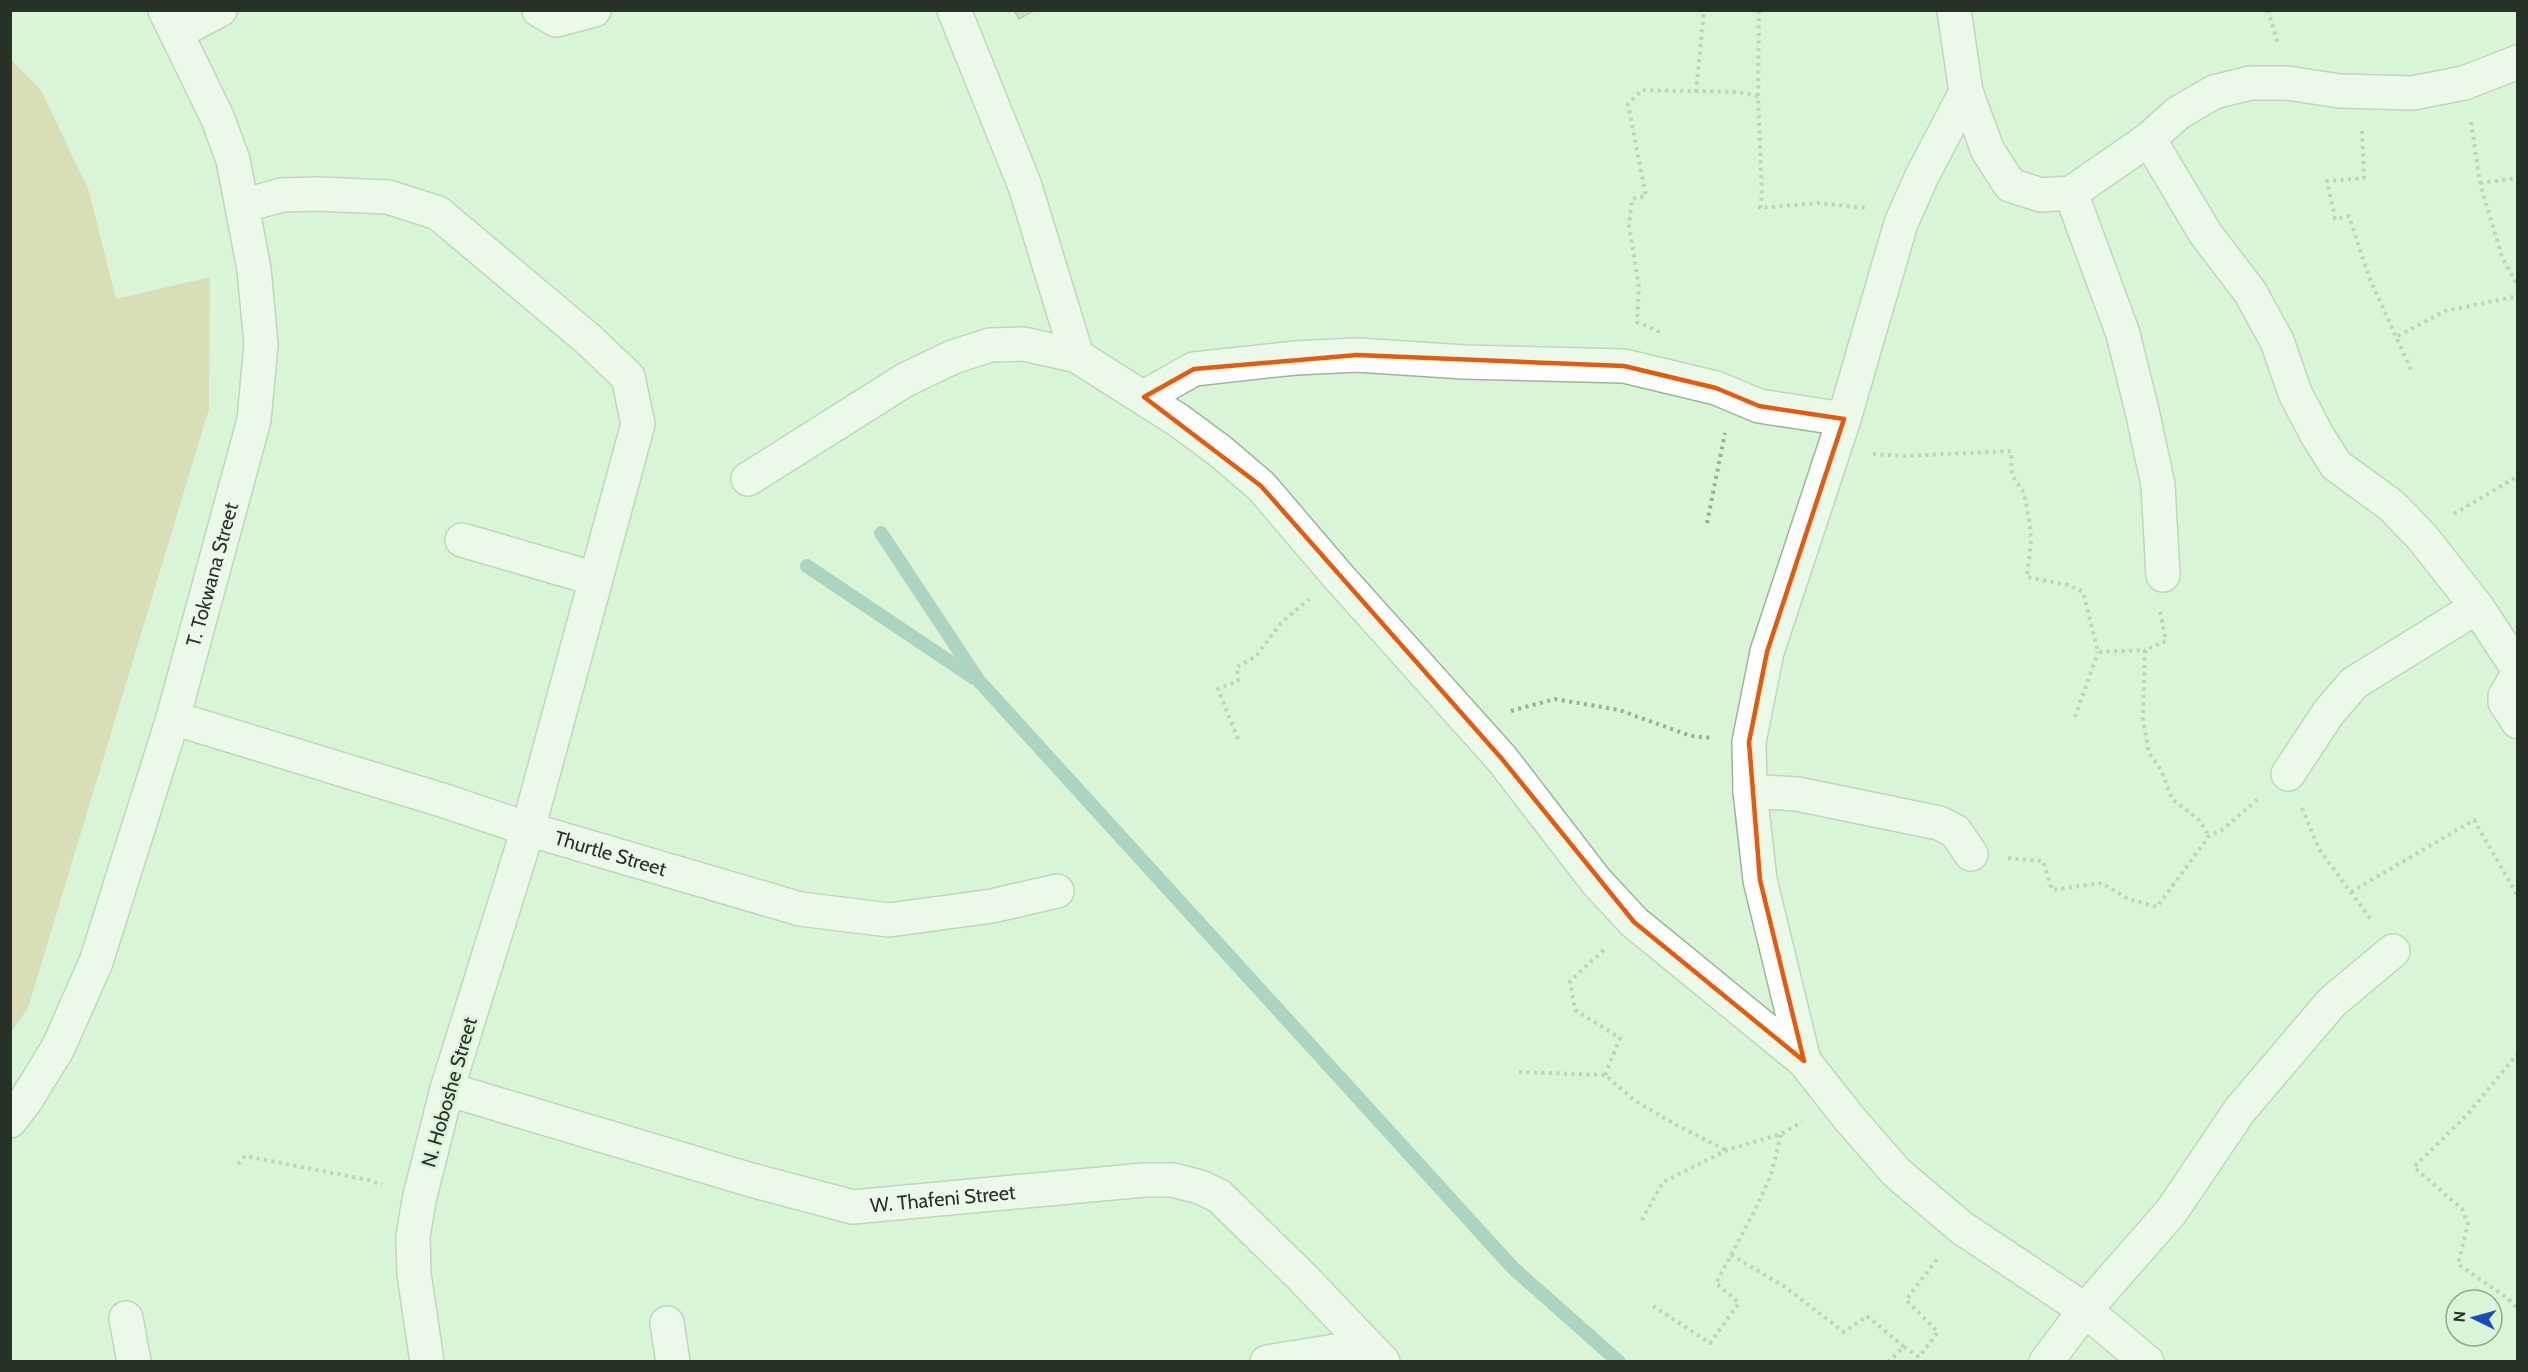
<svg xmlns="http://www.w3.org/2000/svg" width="2528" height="1372" viewBox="0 0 2528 1372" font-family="Cabin,sans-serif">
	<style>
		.green { fill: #d6c690 }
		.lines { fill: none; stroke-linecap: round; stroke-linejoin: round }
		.stream { stroke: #73ada5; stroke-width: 14 }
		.building { fill: #a4cbb9; stroke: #7fa594; stroke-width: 1.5 }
		.street-casing { stroke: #9cb599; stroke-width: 36 }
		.secondary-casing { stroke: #9cb599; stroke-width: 36 }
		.path { stroke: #99ad97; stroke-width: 4; stroke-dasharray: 3 4.5; stroke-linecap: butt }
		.street { stroke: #fff; stroke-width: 33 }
		.secondary { stroke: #fff; stroke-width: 33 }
		.marked { fill: none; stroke: #e8590c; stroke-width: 4.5; stroke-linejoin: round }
		.labels { text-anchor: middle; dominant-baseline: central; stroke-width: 5; stroke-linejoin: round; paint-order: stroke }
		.street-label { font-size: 20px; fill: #273125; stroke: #daf4d7 }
	</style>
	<rect width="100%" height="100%" fill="#daf4d7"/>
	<polygon class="green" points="11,60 41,90 89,191 116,299 210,277 209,409 28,1008 11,1032"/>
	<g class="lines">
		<g class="stream">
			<polyline points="881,533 979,681 1513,1268 1619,1362"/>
			<polyline points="807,566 974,678"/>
		</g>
	</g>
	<polygon class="building" points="1014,10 1035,10 1019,19"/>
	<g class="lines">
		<defs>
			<g id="street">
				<polyline points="539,10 556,20 594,10"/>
				<polyline points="954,10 1025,186 1077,356"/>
				<polyline points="1954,10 1966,92 1922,176 1901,223 1844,419 1767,652 1749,742 1750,791 1760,880 1804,1061 1849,1118 1897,1173 1962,1228 2085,1310 2147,1362"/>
				<polyline points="176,33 220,10"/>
				<polyline points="1966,92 1988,151 2010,185 2041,195 2071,193 2149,139 2178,113 2214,92 2250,83 2287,83 2340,91 2413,93 2464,83 2518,62"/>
				<polyline points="2149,139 2205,233 2250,292 2277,341 2295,393 2317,435 2336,465 2391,505 2422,537 2477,607 2518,669"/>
				<polyline points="2071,193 2123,334 2143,415 2158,485 2163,575"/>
				<polyline points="242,206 282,195 317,194 388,197 438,213 588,339 628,377 638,424 528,829 447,1089 419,1200 413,1236 414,1274 427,1362"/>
				<polyline points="1144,397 1194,369 1295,358 1357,355 1464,362 1624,366 1716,388 1759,406 1844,419"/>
				<polyline points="748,479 905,380 953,357 990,345 1024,344 1077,356 1178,420 1220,451 1261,486 1337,575 1502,759 1596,881 1634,922 1804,1061"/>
				<polyline points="462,540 596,579"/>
				<polyline points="2518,675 2505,696 2505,702 2518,722"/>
				<path id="s1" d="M173,718L445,801L528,829L800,909L889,920L992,906L1057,891"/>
				<polyline points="2288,774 2329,712 2354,683 2477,607"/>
				<polyline points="1750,791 1797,794 1939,823 1955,831 1971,854"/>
				<path id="s2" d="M447,1089L751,1180L853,1207L1144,1180H1173L1200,1187L1219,1196L1303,1278L1383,1362"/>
				<polyline points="126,1318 134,1362"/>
				<polyline points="667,1323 673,1362"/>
				<polyline points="1267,1362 1366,1346"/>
				<polyline points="2046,1362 2085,1310 2171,1212 2240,1110 2332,1002 2393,951"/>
			</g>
			<g id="secondary">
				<path id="s3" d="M10,1121L26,1100L58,1048L96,962L173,718L254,420L261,344L254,269L233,160L218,119L165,10"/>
			</g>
		</defs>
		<use href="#street" class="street-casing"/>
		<use href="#secondary" class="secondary-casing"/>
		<g class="path">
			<polyline points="2268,10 2278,44"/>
			<polyline points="1696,92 1704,10"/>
			<polyline points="1758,96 1759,10"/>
			<polyline points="2471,122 2480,183 2502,257 2518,287"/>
			<polyline points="2362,131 2364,178 2327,181 2335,219 2349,216 2369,277 2412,372"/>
			<polyline points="2480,183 2518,178"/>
			<polyline points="1658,333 1658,331 1637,322 1639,287 1629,225 1632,199 1646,196 1628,104 1642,90 1738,92 1758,96 1762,196 1760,208 1818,203 1867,208"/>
			<polyline points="2398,336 2445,311 2518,296"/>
			<polyline points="1873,454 1905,456 2011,451 2012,475 2024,493 2030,525 2031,541 2027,577 2068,585 2083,592 2098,652 2145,650"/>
			<polyline points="2454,514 2518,476"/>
			<polyline points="1707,523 1725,433"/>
			<polyline points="2160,612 2166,641 2145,650 2143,720 2149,753 2161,770 2172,799 2199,820 2209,836"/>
			<polyline points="1511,711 1555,699 1619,710 1691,736 1712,738"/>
			<polyline points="2075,717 2098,652"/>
			<polyline points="1238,739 1218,689 1238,681 1237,667 1256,656 1281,623 1309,599"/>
			<polyline points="2302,808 2319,849 2372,921"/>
			<polyline points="2008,858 2043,861 2052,890 2102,883 2128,899 2157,907 2209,836 2222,830 2258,799"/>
			<polyline points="2351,892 2474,820 2516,893 2518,892"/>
			<polyline points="2518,1053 2467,1115 2414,1167 2462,1209 2468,1224 2458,1264 2507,1298 2518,1309"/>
			<polyline points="1519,1072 1605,1075 1634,1100 1676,1125 1726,1150"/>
			<polyline points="1605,1075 1620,1038 1575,1010 1570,981 1607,947"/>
			<polyline points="238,1164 245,1156 368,1180 382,1185"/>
			<polyline points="1642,1220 1663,1182 1727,1150 1781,1134 1802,1122"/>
			<polyline points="1731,1255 1785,1287 1844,1332 1867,1316 1904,1347 1888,1362"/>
			<polyline points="1653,1306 1710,1343 1739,1303 1716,1283 1755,1210 1771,1175 1781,1134"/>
			<polyline points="1904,1347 1919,1357 1938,1332 1906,1300 1937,1259"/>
		</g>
		<use href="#street" class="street"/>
		<use href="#secondary" class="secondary"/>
	</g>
	<path d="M0 0H2528V1372H0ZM1357,355L1624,366L1716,388L1759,406L1844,419L1767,652L1749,742L1760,880L1804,1061L1634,922L1502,759L1261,486L1144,397L1194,369Z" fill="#daf4d7" fill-opacity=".55" fill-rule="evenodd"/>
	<path class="marked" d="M1357,355L1624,366L1716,388L1759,406L1844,419L1767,652L1749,742L1760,880L1804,1061L1634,922L1502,759L1261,486L1144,397L1194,369Z"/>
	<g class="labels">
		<g class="street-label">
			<text stroke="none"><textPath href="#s3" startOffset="586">T. Tokwana Street</textPath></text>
			<text stroke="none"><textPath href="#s1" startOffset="458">Thurtle Street</textPath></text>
			<text transform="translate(449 1092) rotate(-74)">N. Hoboshe Street</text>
			<text stroke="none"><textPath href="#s2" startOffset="513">W. Thafeni Street</textPath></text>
		</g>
	</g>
	<rect width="2528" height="1372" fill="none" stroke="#273125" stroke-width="24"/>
	<g transform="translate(2474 1318) rotate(275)"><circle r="28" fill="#daf4d7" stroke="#92a690" stroke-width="1.5"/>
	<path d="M0-4.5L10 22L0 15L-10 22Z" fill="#1b4dba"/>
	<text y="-9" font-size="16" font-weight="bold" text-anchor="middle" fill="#273125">N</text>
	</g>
</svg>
